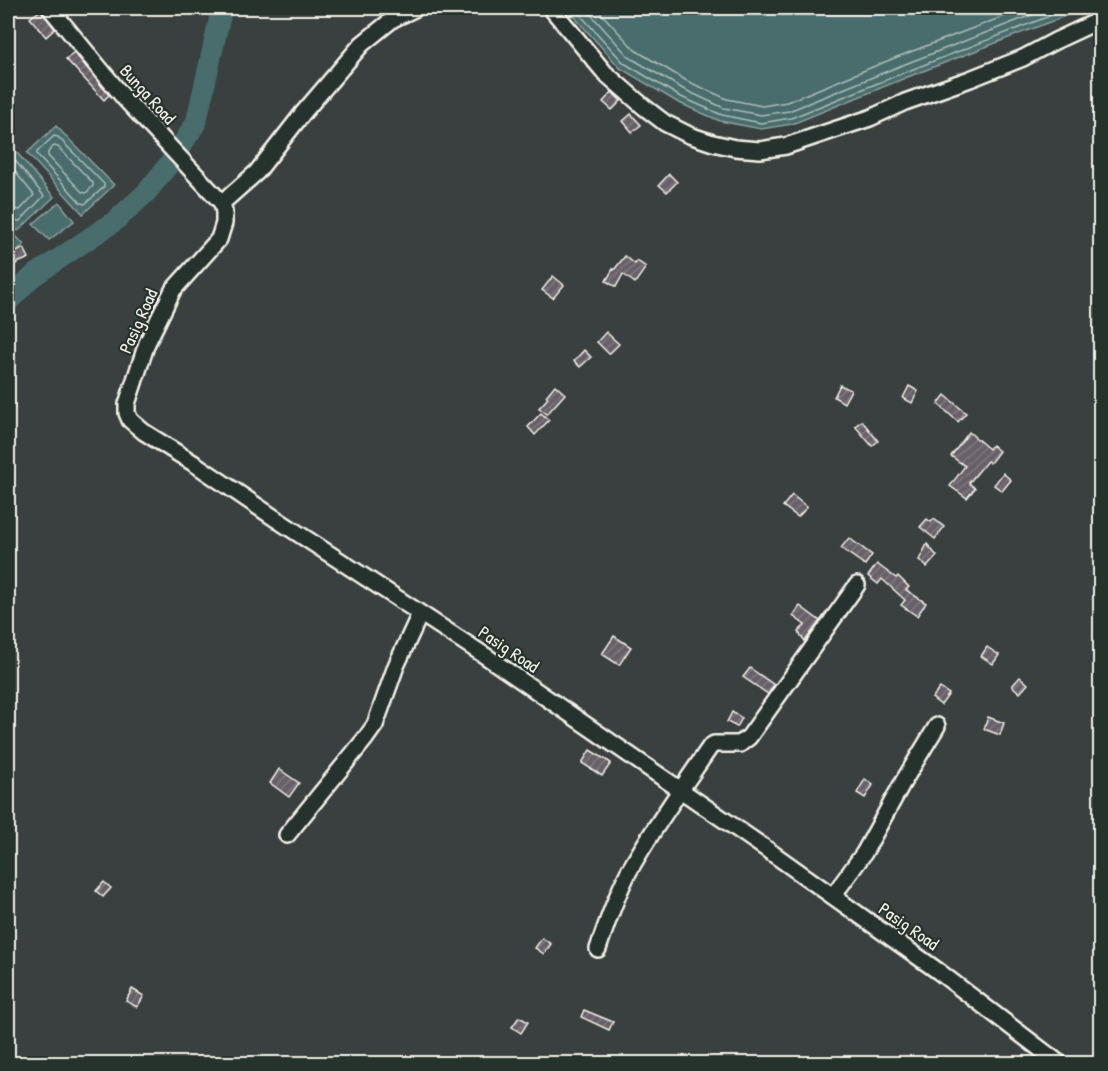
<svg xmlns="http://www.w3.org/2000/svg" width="1108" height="1071" viewBox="0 0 1108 1071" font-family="'Patrick Hand',sans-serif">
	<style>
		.water { fill: #486c6d; stroke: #8da19e; stroke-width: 1.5 }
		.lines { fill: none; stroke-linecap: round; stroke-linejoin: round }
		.shore { stroke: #afbcb7; stroke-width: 1.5 }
		.river { stroke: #486c6d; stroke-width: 21 }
		.building { fill: url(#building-hatch); stroke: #f4f1e8; stroke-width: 1.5 }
		.minor-casing { stroke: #f4f1e8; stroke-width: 20 }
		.minor { stroke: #26332d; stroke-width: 15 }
		.labels { text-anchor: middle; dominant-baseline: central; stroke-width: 4.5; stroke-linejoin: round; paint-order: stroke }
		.street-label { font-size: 18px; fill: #f4f1e8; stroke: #26332d }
	</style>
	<defs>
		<pattern id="building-hatch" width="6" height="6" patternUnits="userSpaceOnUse" patternTransform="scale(1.5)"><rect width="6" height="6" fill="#676068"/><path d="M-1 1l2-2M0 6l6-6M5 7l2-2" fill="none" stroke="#7d777e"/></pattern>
	</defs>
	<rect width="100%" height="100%" fill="#3a403f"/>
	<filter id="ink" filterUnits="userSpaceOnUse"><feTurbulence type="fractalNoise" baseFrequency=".0167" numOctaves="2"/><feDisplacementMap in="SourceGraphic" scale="12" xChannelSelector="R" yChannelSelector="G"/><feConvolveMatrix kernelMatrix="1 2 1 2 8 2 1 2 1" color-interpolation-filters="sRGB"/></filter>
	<g filter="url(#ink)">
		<g class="water">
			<polygon points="569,8 1086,8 905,78 792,124 761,129 720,121 677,102 620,68 578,21"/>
			<polygon points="56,126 114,185 83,214 27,153"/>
			<polygon points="8,142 54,197 18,231 8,219"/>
			<polygon points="59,202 74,221 49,240 33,224"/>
			<polygon points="8,227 24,245 8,257"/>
		</g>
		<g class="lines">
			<g class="shore">
				<polyline points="576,8 583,18 624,63 679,96 722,115 761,123 791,118 903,73 1070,8"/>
				<polyline points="585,8 629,57 683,89 724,108 761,115 789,111 900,66 1050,8"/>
				<polyline points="596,8 635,50 687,81 727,99 762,106 787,102 897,57 1026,8"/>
				<polygon points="54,136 58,137 104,184 104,187 85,204 81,203 37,155 37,152"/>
				<polygon points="54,146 58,147 93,183 93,186 86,193 82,192 48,156 48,152"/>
				<polyline points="8,152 44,196 20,221 17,221 12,216 8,216"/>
				<polyline points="8,163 34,195 20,210 8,208"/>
			</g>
			<polyline class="river" points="8,302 32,277 115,221 146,193 170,163 196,123 222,8"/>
		</g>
		<g class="building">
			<polygon points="41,10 55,29 46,37 30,18"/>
			<polygon points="74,52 109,95 104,100 66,59"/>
			<polygon points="612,92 621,101 612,110 603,102"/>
			<polygon points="631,114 641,125 632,132 623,121"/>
			<polygon points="669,174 677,182 667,192 659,185"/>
			<polygon points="24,248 29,258 15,264 10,255"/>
			<polygon points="625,256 635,264 637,261 646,267 635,283 623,274 616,287 606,281 613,269 614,270"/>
			<polygon points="553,276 564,285 553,298 542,290"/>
			<polygon points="606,332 619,344 609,354 597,342"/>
			<polygon points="584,350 591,357 580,367 574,361"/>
			<polygon points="555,385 565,394 547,414 539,408 548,398 546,396"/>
			<polygon points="840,385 851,390 844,403 834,397"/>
			<polygon points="909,386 918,391 912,403 903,398"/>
			<polygon points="945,395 966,413 958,422 938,404"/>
			<polygon points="541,413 549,420 535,435 528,427"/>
			<polygon points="862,421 878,441 872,446 855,426"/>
			<polygon points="969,432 989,449 992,445 999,451 990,463 987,461 969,483 975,488 967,498 950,486 965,466 951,456"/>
			<polygon points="1003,473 1011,480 1002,491 994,485"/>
			<polygon points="792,495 807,507 798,517 783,506"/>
			<polygon points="927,519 931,522 934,519 944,527 935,539 920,527"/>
			<polygon points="849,538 872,555 865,565 841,548"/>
			<polygon points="927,544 937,556 927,567 919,560"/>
			<polygon points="877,564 896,578 898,576 909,587 906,590 926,603 917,616 901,605 905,600 882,579 878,584 868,576"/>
			<polygon points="800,606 820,621 805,641 798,632 805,625 793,616"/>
			<polygon points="614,636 631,647 619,665 602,654"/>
			<polygon points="987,647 999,655 993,664 981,656"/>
			<polygon points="750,668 774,685 768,694 743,677"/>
			<polygon points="1020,677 1028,684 1020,693 1012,686"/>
			<polygon points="940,688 949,694 941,705 932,698"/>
			<polygon points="732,712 742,718 737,727 727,722"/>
			<polygon points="988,717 1004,723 1000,735 984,729"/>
			<polygon points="590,750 611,763 602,776 582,763"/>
			<polygon points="279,769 299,783 289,797 270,783"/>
			<polygon points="865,779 873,785 865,798 857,793"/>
			<polygon points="104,882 111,888 103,897 96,891"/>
			<polygon points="542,938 551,944 544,954 535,948"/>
			<polygon points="132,989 144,996 137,1007 126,1001"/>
			<polygon points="584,1010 613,1022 609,1030 581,1017"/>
			<polygon points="519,1017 528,1022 521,1033 512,1027"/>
		</g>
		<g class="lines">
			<defs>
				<g id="minor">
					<polyline points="50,8 125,99 222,203 224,212 224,223 219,239 173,290 147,343 127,404 127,413 130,420 144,432 198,466 276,519 484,655 765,848 938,971 1060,1064"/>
					<polyline points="551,8 605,73 644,107 665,123 689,135 713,143 735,148 760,150 786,146 870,118 905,102 970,79 1023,58 1055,41 1100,20"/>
					<polyline points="222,203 257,172 303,113 362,44 393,19 416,8"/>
					<polyline points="287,835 365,739 375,725 396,666 420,614"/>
					<polyline points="833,896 864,853 903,782 937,726"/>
					<path d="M598,949C607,922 616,896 629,871C653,828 682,788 710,747L714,744H740L749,737L857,585"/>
				</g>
			</defs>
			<use href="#minor" class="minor-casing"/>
			<use href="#minor" class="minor"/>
		</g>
	</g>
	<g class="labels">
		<g class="street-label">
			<text transform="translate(148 94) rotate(48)">Bunga Road</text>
			<text transform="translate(138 321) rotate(-66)">Pasig Road</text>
			<text transform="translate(509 649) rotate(34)">Pasig Road</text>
			<text transform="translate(909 926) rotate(35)">Pasig Road</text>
		</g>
	</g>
	<rect width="1108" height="1071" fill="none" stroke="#26332d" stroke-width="30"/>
	<rect x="15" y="15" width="1078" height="1041" fill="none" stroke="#f4f1e8" stroke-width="2" filter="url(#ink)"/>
</svg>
